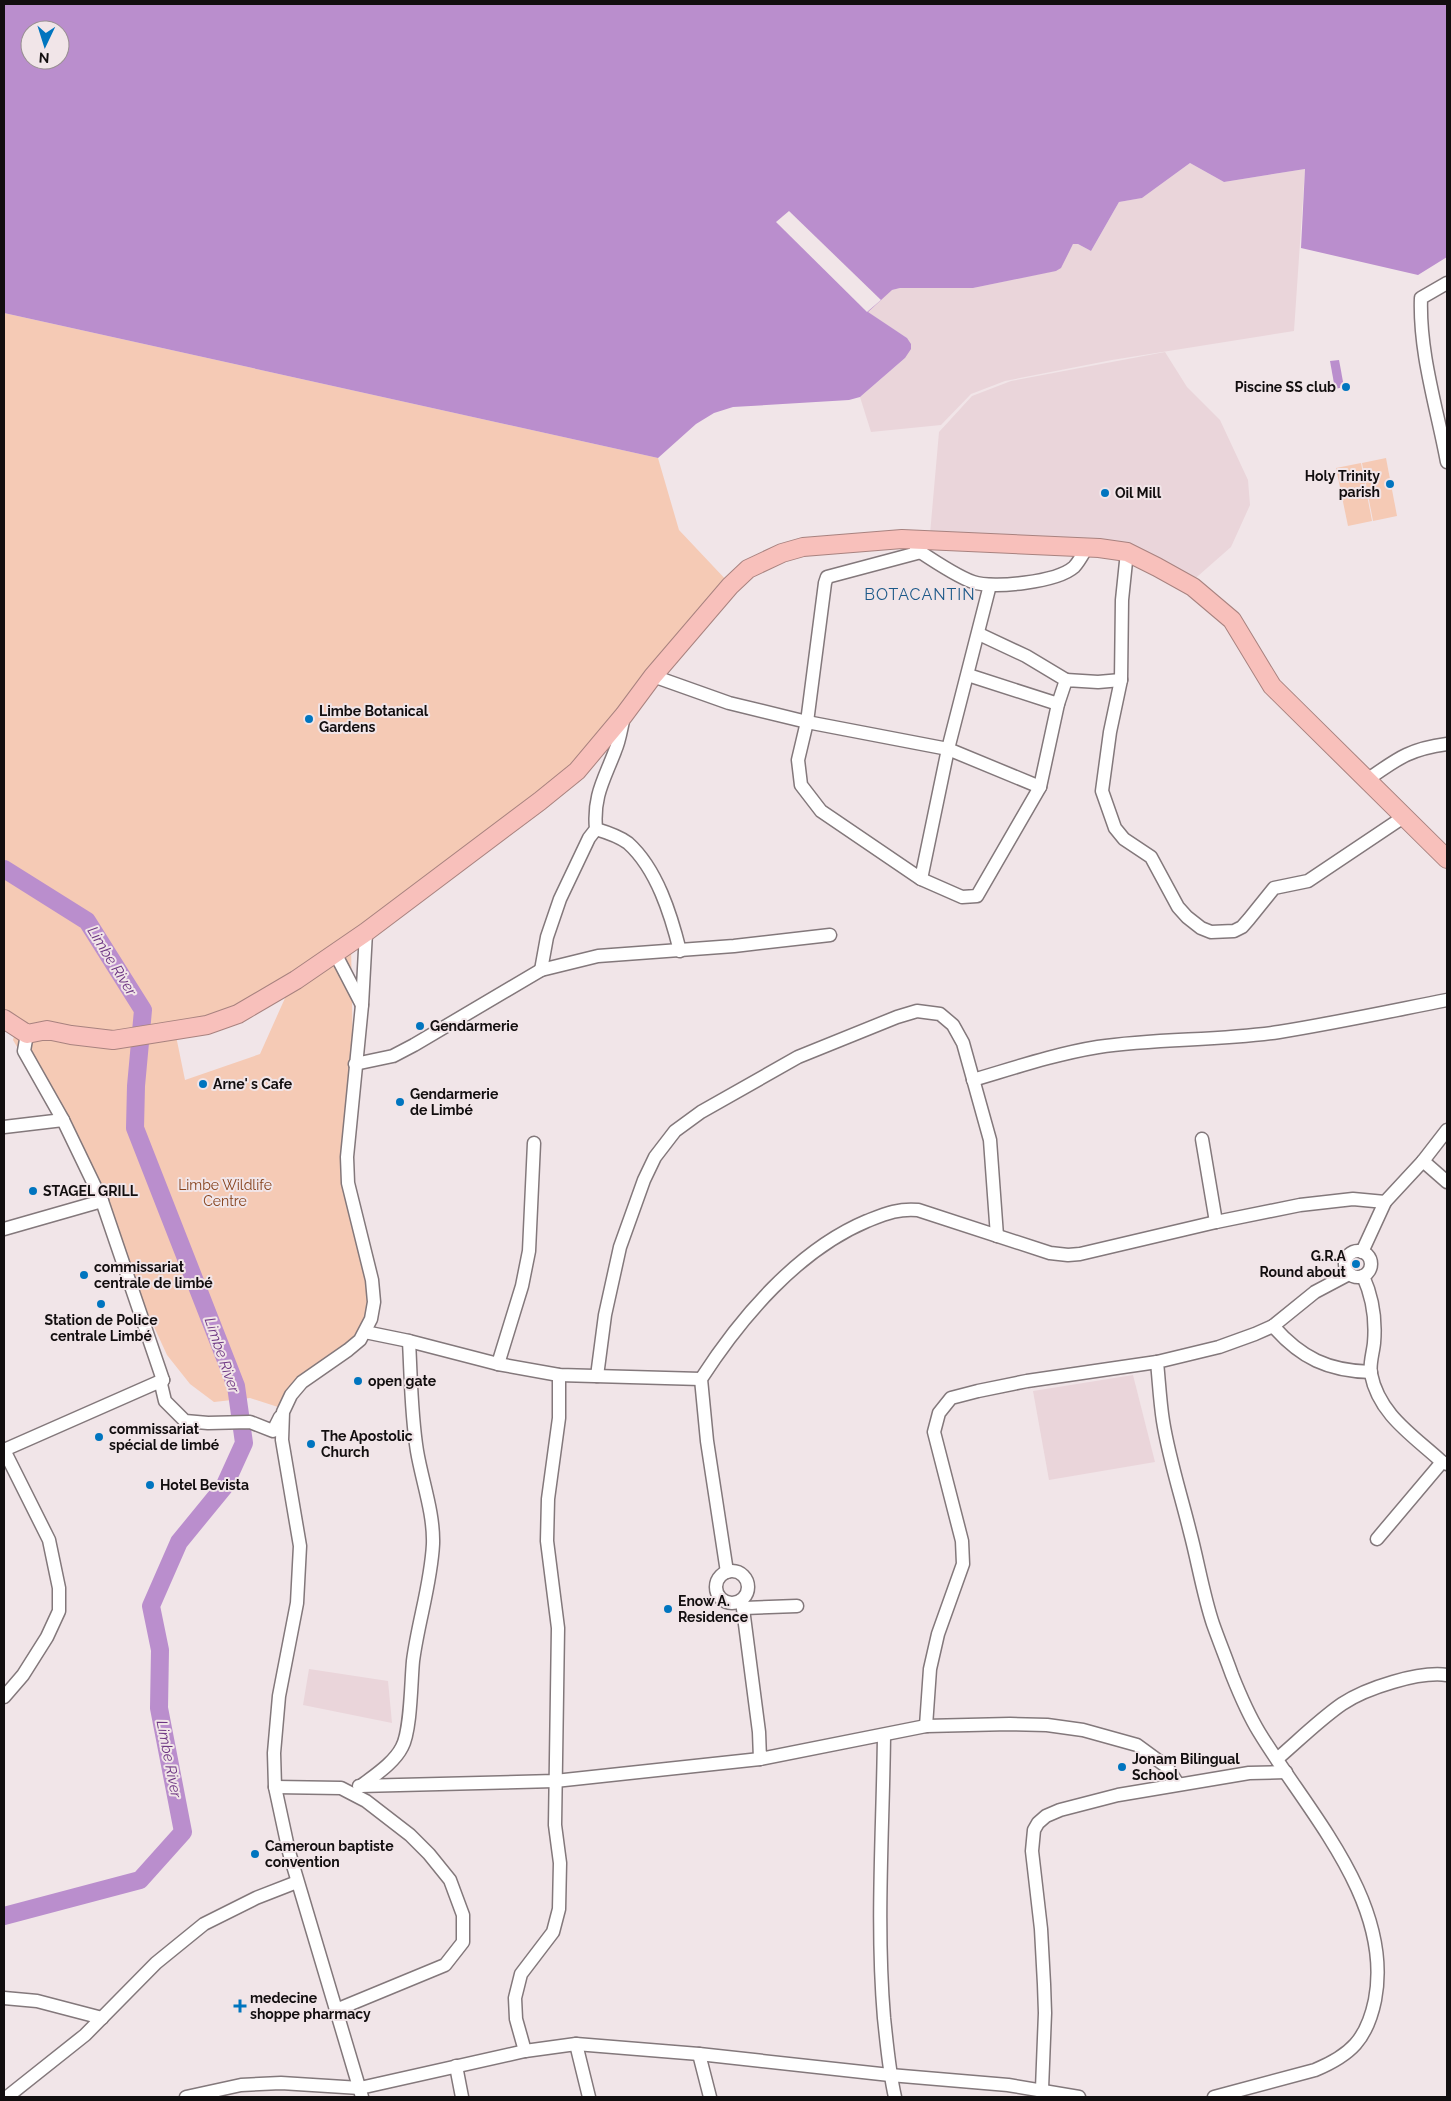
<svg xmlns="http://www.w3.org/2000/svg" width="1451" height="2101" viewBox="0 0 1451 2101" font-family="Raleway,sans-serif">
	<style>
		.built { fill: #ead5da }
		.green { fill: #f5cab5; fill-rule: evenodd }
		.water { fill: #ba8ecd; fill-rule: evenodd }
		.pier { fill: #f1e5e8 }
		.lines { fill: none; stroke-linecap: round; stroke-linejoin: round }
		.river { stroke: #ba8ecd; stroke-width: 18 }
		.minor-casing { stroke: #83787b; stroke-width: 15 }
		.highway-casing { stroke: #a8827f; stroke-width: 20 }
		.minor { stroke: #fff; stroke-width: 12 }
		.highway { stroke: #f8c0bb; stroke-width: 18 }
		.poi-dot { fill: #0075bf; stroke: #f1e5e8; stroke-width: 2 }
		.labels { text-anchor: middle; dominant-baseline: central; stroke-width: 4; stroke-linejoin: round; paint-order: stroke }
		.poi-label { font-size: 14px; font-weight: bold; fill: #120e0f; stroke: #f1e5e8; text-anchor: start }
		.park-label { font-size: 14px; fill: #85411b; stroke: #f1e5e8 }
		.water-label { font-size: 15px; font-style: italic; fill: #6d3683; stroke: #f1e5e8 }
		.quarter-label { font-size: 16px; letter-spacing: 1px; fill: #1d5989; stroke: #f1e5e8 }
	</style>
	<rect width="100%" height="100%" fill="#f1e5e8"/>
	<g class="built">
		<polygon points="1190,163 1224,182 1305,169 1294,331 1112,360 1005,381 971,394 941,425 871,432 860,397 905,358 907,338 867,312 789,211 892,290 900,288 973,288 1058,270 1073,244 1078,244 1091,251 1119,202 1142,198"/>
		<polygon points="1165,352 1187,387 1220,420 1248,480 1250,505 1231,547 1190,583 1158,564 930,534 939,432 972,396 1011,381"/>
		<polygon points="1133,1375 1155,1462 1049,1480 1033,1391"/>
		<polygon points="309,1669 388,1681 392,1723 303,1705"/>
	</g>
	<g class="green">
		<path d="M4,313L658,458L679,530L729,583L573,772L351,942L353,1061L342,1167L373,1301L364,1330L278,1407L250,1398L214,1402L190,1384L167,1355L55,1111L13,1040L18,1020L4,1012ZM294,978L260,1054L185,1080L175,1031L224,1019Z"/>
		<polygon points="1386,458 1397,516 1373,521 1362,463"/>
		<polygon points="1361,463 1372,521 1348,526 1336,468"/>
	</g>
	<g class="water">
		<path d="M4,4H1447V257L1418,275L1301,248L1305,169L1224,182L1190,163L1142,198L1119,202L1091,251L1078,244H1073L1061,268L1056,271L973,288H900L892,290L868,312L907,338L911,344V349L905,358L860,397L849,400L733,407L714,413L696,424L658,458L4,313ZM30,30H60V60H30Z"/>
		<polygon points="1339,360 1344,387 1335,389 1330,361"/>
	</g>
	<polygon class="pier" points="789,211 881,300 867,312 776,222"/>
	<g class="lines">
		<polyline class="river" points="4,869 87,921 143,1010 136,1086 135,1128 236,1386 244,1443 224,1487 179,1542 151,1606 160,1650 159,1708 183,1832 140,1880 4,1916"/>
		<defs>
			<g id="minor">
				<path d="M1447,283L1421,298C1419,353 1437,408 1447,462"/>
				<path d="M916,549C931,559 956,576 973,582C994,589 1057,582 1074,567C1079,562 1083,554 1087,547"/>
				<polyline points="921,552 827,577 825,583 807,722 798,760 801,785 821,811 921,879 962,897 977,896 1040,787 1058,704 1066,680 1098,682 1121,680"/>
				<polyline points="1127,552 1122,600 1121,680 1110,732 1102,791 1115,828 1124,839 1151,857 1178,907 1187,917 1201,928 1211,932 1234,931 1242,927 1249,919 1274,888 1308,881 1405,816"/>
				<polyline points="979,634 1026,656 1066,680"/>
				<polyline points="968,675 1058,704"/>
				<polyline points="653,676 729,703 807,722 948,749 1040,787"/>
				<path d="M1367,780C1397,759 1409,749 1447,744"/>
				<path d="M596,829C606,832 620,837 628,843C657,869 671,915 680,951"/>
				<polyline points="921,879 948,749 990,585"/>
				<polyline points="335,953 362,1005"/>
				<path d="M541,970L547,937L560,899L589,838L596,829C593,796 604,780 615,751C620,740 621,728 624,717"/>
				<polyline points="27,1034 24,1051 63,1120 102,1201 163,1380 161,1384 165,1401 185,1421 208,1423 250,1422 273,1431 280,1417"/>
				<polyline points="355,1064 393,1056 414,1045 541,970 598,956 734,946 830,935"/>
				<path d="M973,1080C1014,1068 1055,1054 1098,1047C1158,1038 1219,1041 1279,1032C1335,1023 1391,1011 1447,1000"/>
				<polyline points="4,1127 63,1120"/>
				<polyline points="1202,1139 1216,1222"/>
				<polyline points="1423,1161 1447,1182"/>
				<polyline points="4,1229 102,1201"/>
				<circle cx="1358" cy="1264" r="13"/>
				<polyline points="1362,1252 1385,1202 1423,1161 1447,1130"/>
				<path d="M1363,1276C1373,1298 1376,1320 1374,1343C1373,1353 1369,1365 1371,1374C1379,1415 1414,1436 1442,1462L1447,1464"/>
				<path d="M1273,1326C1301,1358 1328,1371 1371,1372"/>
				<polyline points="365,1332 409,1341 498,1364 559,1375 701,1379"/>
				<polyline points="498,1364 522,1286 529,1251 534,1143"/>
				<polyline points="597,1376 605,1315 620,1247 644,1180 655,1157 675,1131 701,1112 798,1057 897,1017 917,1011 940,1014 953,1025 963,1043 990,1140 997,1236"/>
				<polyline points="1377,1539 1442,1462"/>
				<circle cx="732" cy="1587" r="16"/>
				<path d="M727,1572L707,1441L701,1379C741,1317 798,1250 867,1221C885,1214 899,1208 918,1210L1050,1253L1068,1255L1080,1254L1216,1222L1300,1205L1353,1199L1385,1202"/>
				<polyline points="742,1601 759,1732 760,1759 926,1726 1010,1724 1047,1725 1083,1730 1137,1745 1167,1767 1178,1784"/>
				<polyline points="744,1608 797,1606"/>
				<polyline points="4,1697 23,1675 47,1637 59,1611 59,1588 49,1540 4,1450 163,1380"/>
				<polyline points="926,1726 930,1669 938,1634 963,1564 962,1541 934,1432 939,1413 951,1398 978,1391 1027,1381 1157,1362"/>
				<path d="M884,1735C883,1829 876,1924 884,2018C887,2045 889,2071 895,2097"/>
				<path d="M1277,1759C1298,1741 1319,1720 1342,1704C1366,1688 1419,1671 1447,1675"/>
				<polyline points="359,1786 555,1781 760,1759"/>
				<path d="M361,1786C375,1775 394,1763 402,1747C411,1731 411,1681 413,1661C418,1622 431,1584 433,1544C434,1513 422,1481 417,1451C411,1414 411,1378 409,1341"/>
				<polyline points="275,1787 341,1788 366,1801 410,1835 429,1854 450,1880 463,1915 463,1942 445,1965 336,2010"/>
				<polyline points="4,1998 37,2001 102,2018"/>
				<polyline points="576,2044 589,2097"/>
				<polyline points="525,2051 516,2019 515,1998 521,1974 553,1932 559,1909 560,1863 555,1825 558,1628 547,1541 548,1499 559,1418 559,1375"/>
				<polyline points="699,2054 710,2097"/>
				<polyline points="456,2066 462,2097"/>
				<polyline points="1042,2089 1045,2013 1044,1984 1041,1929 1032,1851 1034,1830 1038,1823 1046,1816 1060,1810 1118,1795 1249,1773 1286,1772"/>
				<polyline points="7,2097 85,2035 156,1963 204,1924 256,1898 297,1882"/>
				<polyline points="186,2097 241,2085 281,2083 360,2088 525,2051 576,2044 699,2054 890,2075 1008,2085 1079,2097"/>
				<polyline points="362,2097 289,1852 275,1787 274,1753 279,1696 297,1603 300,1546 282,1440 283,1412 291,1395 302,1382 348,1350 360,1340 371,1319 374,1302 372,1280 348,1183 347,1157 362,1005 366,932"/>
				<path d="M1214,2097L1315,2070C1351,2055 1367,2039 1375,2000C1394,1901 1306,1810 1259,1732C1248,1714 1240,1695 1232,1675C1226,1658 1219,1641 1213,1624C1203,1594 1198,1562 1190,1532C1181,1495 1169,1459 1163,1421C1160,1402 1159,1382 1157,1362L1219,1347L1255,1334L1273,1326L1315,1292L1349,1274"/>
			</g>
			<polyline id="highway" points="4,1019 27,1034 47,1030 71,1035 113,1040 207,1025 238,1014 296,980 366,932 540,801 577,771 624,715 653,676 730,586 748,569 782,553 803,547 902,539 1099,548 1127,552 1157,567 1193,587 1232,620 1272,686 1447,859"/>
		</defs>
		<use href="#minor" class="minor-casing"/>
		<use href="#highway" class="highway-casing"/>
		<use href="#minor" class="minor"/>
		<use href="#highway" class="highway"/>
	</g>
	<g class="poi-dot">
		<circle cx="1346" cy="387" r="5"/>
		<circle cx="1390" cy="484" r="5"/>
		<circle cx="1105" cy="493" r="5"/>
		<circle cx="309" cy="719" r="5"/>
		<circle cx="420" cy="1026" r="5"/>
		<circle cx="203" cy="1084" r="5"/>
		<circle cx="400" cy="1102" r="5"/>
		<circle cx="33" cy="1191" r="5"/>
		<circle cx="1356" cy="1264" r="5"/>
		<circle cx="84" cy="1275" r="5"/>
		<circle cx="101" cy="1304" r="5"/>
		<circle cx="358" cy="1381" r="5"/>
		<circle cx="99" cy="1437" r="5"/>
		<circle cx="311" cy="1444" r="5"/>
		<circle cx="150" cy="1485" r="5"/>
		<circle cx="668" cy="1609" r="5"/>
		<circle cx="1122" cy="1767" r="5"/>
		<circle cx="255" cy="1854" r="5"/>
		<path d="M237.5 1998.5h5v5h5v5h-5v5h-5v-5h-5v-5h5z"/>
	</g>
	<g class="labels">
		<g class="poi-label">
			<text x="1336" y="387" text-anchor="end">Piscine SS club</text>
			<text x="1380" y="476" text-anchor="end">Holy Trinity<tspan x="1380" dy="16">parish</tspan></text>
			<text x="1115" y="493">Oil Mill</text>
			<text x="319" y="711">Limbe Botanical<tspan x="319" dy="16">Gardens</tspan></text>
			<text x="430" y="1026">Gendarmerie</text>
			<text x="213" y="1084">Arne' s Cafe</text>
			<text x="410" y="1094">Gendarmerie<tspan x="410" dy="16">de Limbé</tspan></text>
			<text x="43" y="1191">STAGEL GRILL</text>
			<text x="1346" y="1256" text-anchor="end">G.R.A<tspan x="1346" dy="16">Round about</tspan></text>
			<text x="94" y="1267">commissariat<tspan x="94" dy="16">centrale de limbé</tspan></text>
			<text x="101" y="1320" text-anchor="middle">Station de Police<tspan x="101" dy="16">centrale Limbé</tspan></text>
			<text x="368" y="1381">open gate</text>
			<text x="109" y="1429">commissariat<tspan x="109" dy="16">spécial de limbé</tspan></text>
			<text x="321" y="1436">The Apostolic<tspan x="321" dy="16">Church</tspan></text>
			<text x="160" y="1485">Hotel Bevista</text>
			<text x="678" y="1601">Enow A.<tspan x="678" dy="16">Residence</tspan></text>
			<text x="1132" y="1759">Jonam Bilingual<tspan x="1132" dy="16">School</tspan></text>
			<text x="265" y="1846">Cameroun baptiste<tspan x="265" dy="16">convention</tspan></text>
			<text x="250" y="1998">medecine<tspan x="250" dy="16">shoppe pharmacy</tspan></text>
		</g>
		<g class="park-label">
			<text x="225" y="1185">Limbe Wildlife<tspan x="225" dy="16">Centre</tspan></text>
		</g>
		<g class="water-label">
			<text transform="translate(112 961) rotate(58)">Limbe River</text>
			<text transform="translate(222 1355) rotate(71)">Limbe River</text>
			<text transform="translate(169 1759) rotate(79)">Limbe River</text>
		</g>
		<g class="quarter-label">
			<text x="920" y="594">BOTACANTIN</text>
		</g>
	</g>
	<rect width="1451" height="2101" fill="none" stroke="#120e0f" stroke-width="10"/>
	<g transform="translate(45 45) rotate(184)"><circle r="24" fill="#f1e5e8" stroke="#988f91"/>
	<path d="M0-4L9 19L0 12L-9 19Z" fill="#0075bf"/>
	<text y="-8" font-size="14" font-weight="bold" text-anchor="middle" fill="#120e0f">N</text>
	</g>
</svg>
